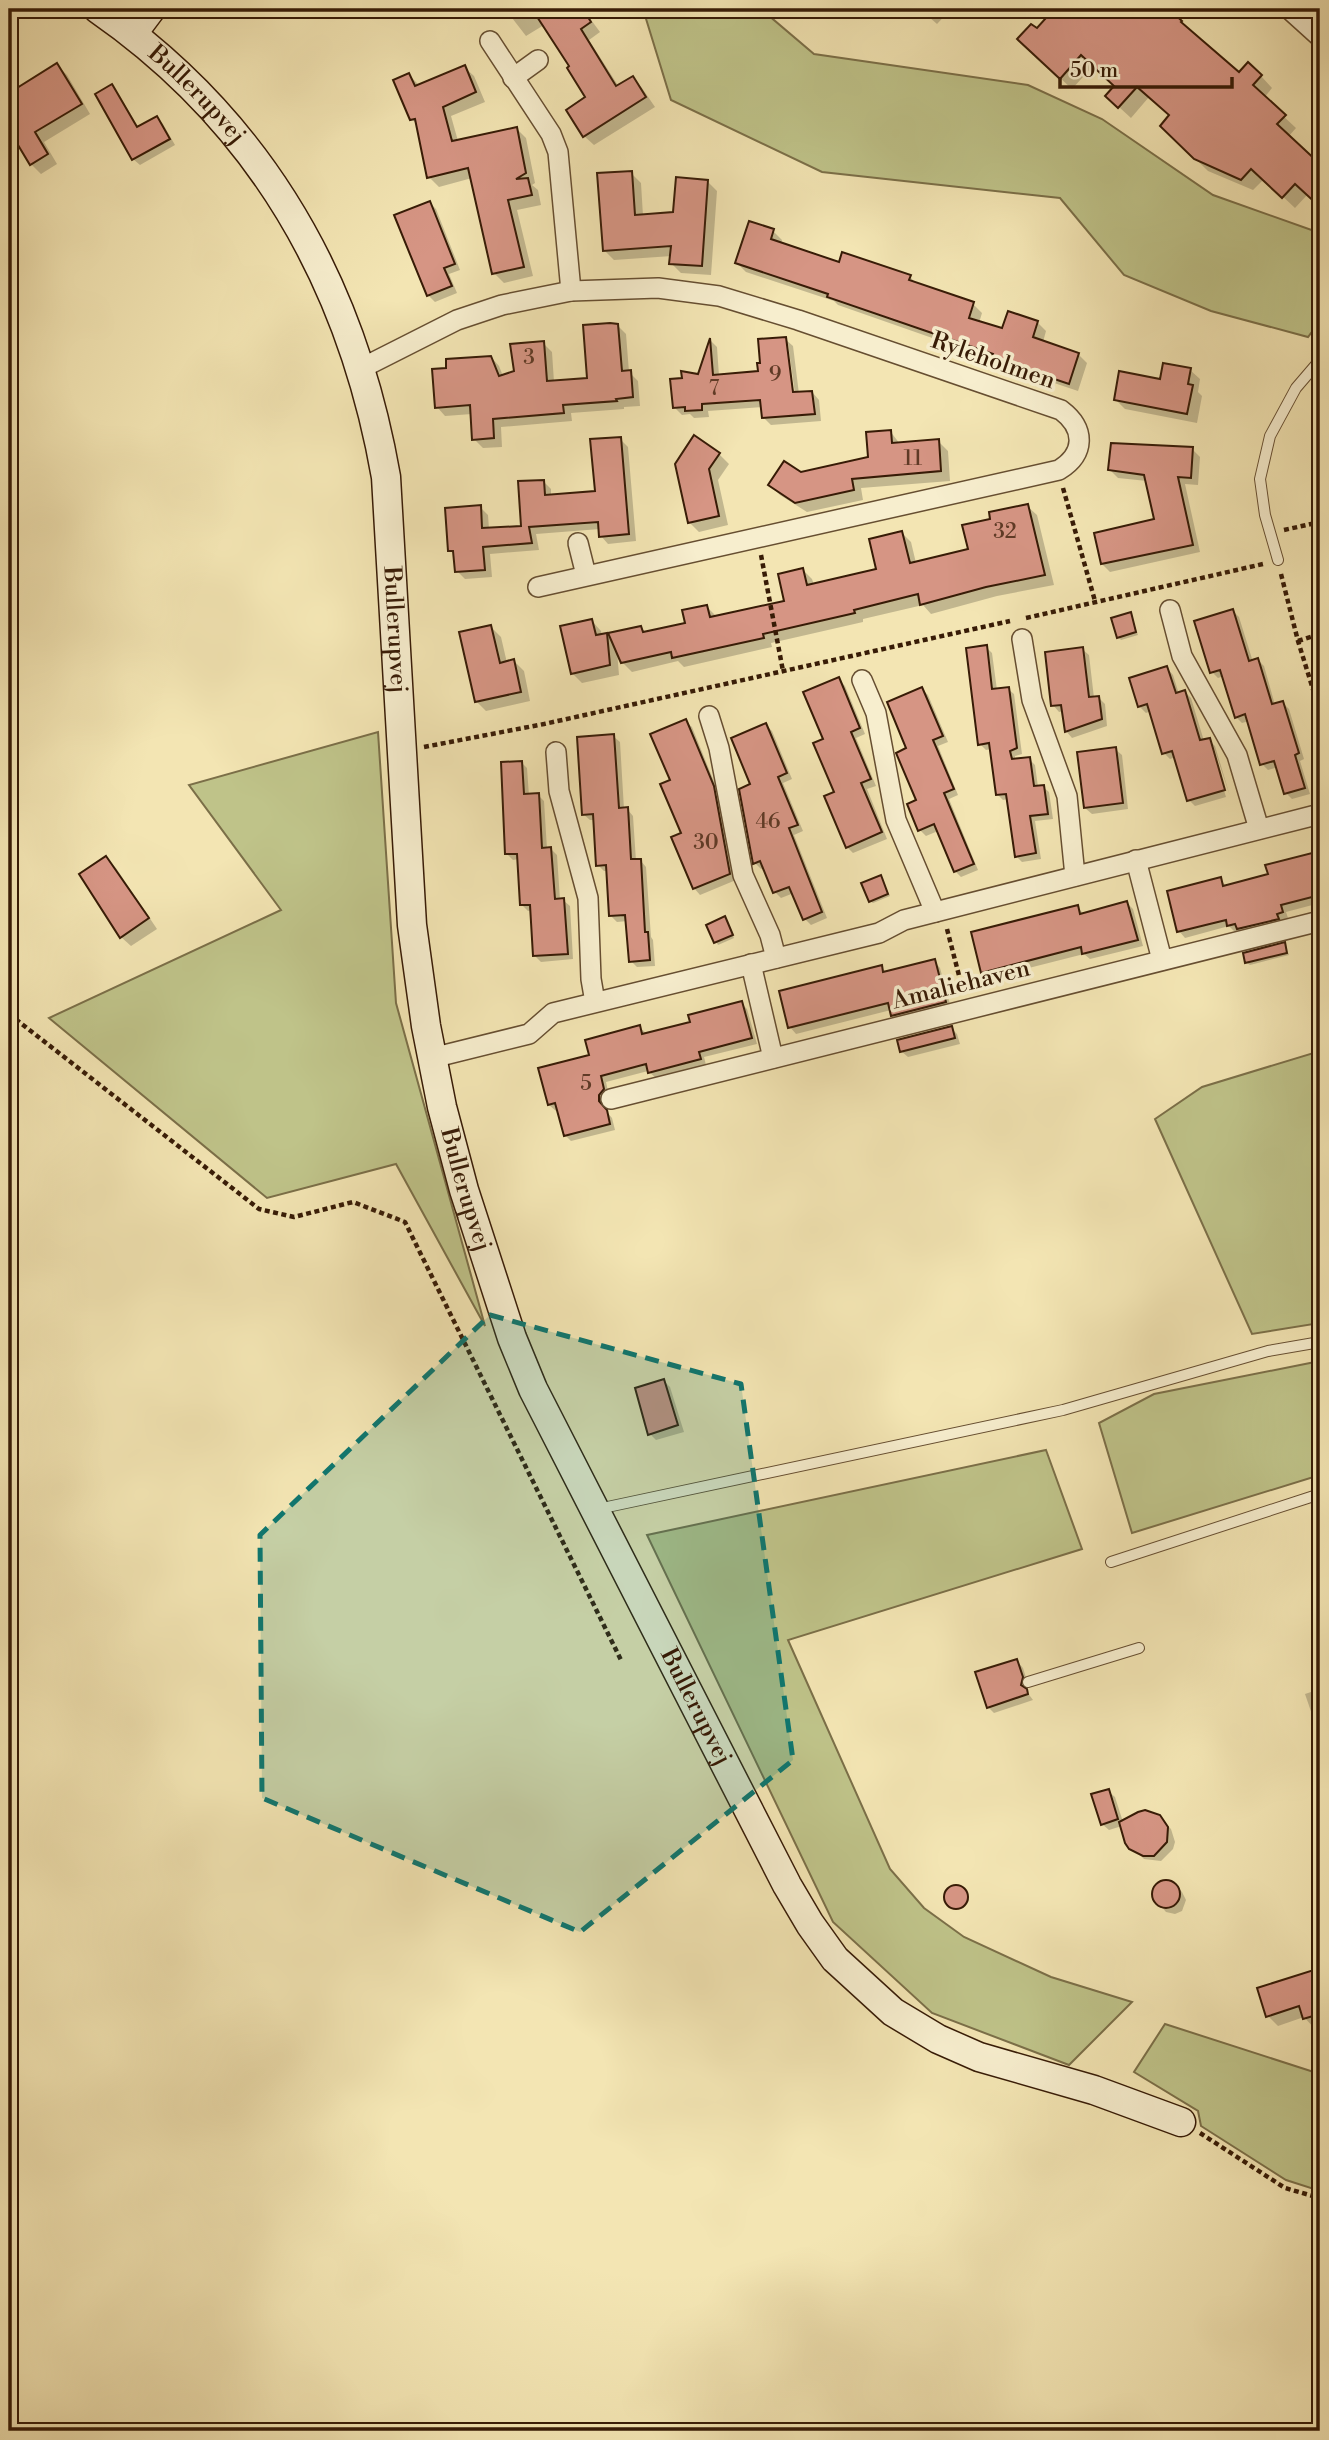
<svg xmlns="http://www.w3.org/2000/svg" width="1329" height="2440" viewBox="0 0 1329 2440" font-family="'Libre Bodoni',serif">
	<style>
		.green { fill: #bfc389; stroke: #7b6f48; stroke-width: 2 }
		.shadow { fill: #0003; fill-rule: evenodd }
		.building { fill: #d69584; stroke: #371b06; stroke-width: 2 }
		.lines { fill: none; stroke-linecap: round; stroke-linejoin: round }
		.lane-casing { stroke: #664e31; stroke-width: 12 }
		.street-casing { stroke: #664e31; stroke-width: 22 }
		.secondary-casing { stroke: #371b06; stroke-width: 31 }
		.path { stroke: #371b06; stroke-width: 4.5; stroke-dasharray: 5 3.5; stroke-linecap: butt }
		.lane { stroke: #f7eece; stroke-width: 10 }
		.street { stroke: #f7eece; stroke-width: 19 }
		.secondary { stroke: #f7eece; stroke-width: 28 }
		.marked { fill: #0f766e; fill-opacity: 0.2; stroke: #0f766e; stroke-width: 5; stroke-dasharray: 14 9; stroke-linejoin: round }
		.labels { text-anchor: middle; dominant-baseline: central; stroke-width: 7; stroke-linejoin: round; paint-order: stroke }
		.number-label { font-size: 21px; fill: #5f3a26 }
		.street-label { font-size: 24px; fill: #371b06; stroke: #f7eece }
	</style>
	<rect width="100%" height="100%" fill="#f3e5b3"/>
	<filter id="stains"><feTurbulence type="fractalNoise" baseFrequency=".00286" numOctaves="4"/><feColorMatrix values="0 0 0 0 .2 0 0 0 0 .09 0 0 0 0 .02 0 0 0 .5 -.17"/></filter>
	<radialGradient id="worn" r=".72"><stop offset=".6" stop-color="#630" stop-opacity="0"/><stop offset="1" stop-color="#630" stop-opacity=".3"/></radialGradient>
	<g class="green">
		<polygon points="643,9 761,9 814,54 1028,85 1102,119 1213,195 1320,233 1320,321 1308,337 1211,311 1124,275 1060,198 822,172 671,100"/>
		<polygon points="378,732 396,1003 485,1326 396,1164 267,1198 49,1018 281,910 189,785"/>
		<polygon points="1320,1051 1320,1323 1252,1334 1155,1119 1202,1087"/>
		<polygon points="1320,1361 1320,1475 1132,1533 1099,1423 1154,1394"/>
		<polygon points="1046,1450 1082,1549 788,1640 890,1869 924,1908 964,1937 1051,1977 1132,2002 1069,2065 932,2013 833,1922 647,1535"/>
		<polygon points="1165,2024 1320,2074 1320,2191 1286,2180 1201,2126 1198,2111 1134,2072"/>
	</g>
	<g class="shadow">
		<polygon points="505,9 583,9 600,32 589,40 619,87 633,78 642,88 655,107 594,145 584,136 587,98 572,67 544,25 526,36"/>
		<polygon points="920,9 951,9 937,24"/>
		<polygon points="1057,9 1166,9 1240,75 1261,76 1272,88 1264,98 1296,128 1288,137 1316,162 1320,157 1320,205 1308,194 1295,208 1264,179 1253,190 1208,171 1162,126 1170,116 1149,97 1131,118 1107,96 1116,86 1093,66 1072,89 1031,51 1037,31"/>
		<polygon points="57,65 67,75 90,114 44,142 57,164 41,174 31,164 9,127 9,95"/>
		<polygon points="464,67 474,76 485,102 451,116 458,141 516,128 526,138 535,183 532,185 538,190 541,205 517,210 533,276 504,283 494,273 472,178 439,187 429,177 418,126 412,119 409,75 419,85"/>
		<polygon points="112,86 118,93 139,128 157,118 163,124 175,145 140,165 133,159"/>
		<polygon points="631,173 641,183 643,216 675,214 707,181 717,191 711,275 681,273 671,263 672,256 614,260 604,250"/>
		<polygon points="430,203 436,209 460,270 449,274 457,293 435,302 428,295"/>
		<polygon points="773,231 782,240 781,244 840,264 910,277 918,285 973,304 982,313 979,323 1003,331 1038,323 1046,331 1043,342 1078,354 1087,363 1078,391 1003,366 998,361 838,305 834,301 746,272 737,263"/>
		<polygon points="618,326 626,334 629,372 638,381 640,406 624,407 624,409 571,413 572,421 501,427 502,447 483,448 474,439 472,414 445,416 437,407 448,370 491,357 499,366 503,376 516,372 543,343 552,352 554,382 589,380"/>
		<path d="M785,339L793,346L799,394L812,392L819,400L821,421L771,425L764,418L763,407L708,411L709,417L694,418L690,414L682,415L674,407L699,376L711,341L717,347L719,376L760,372ZM785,344H788L796,401H792Z"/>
		<polygon points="1190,370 1200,379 1198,392 1202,396 1197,423 1125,409 1116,400"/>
		<polygon points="890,431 900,444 938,441 948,451 950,481 861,488 863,500 807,512 780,495 770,485 801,474 870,459"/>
		<polygon points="620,439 628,447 636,541 608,544 601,536 600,529 536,534 539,550 490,554 492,577 465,579 457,571 456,556 450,550 480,507 488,515 489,529 523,528 543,481 551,489 551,496 597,492"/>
		<polygon points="1192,449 1200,457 1198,485 1185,484 1200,552 1110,572 1102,564 1156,521 1147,481 1118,478 1110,470"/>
		<polygon points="719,454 729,464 718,480 728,525 699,532 689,522 677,464"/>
		<polygon points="1027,506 1037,515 1054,585 997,596 931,614 923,605 863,619 863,622 771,643 772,647 684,667 678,661 632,672 622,662 617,651 619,675 582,683 572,673 592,621 601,631 602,636 607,635 614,642 641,628 646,633 687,624 707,607 717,617 786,602 803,570 812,579 814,585 878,570 902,533 911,542 916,563 970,550 992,520"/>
		<polygon points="1233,611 1239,617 1253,662 1258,660 1264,666 1275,705 1283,703 1289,709 1304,759 1300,761 1310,794 1292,799 1286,793 1278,767 1268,770 1262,764 1249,721 1242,723 1236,717 1224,676 1218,678 1212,672"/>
		<polygon points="1130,614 1138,635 1121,640 1118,637"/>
		<polygon points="491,627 501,637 507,663 514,661 524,671 530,701 486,711 476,701"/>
		<polygon points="986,647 992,653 997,690 1008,689 1014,694 1022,754 1015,756 1015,760 1029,759 1035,765 1038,787 1043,787 1049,792 1053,819 1035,821 1041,859 1022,862 1016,856 1008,799 1003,800 997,794 991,749 986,750 980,744"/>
		<polygon points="1082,649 1089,655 1094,698 1099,698 1105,704 1107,726 1072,738 1066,731 1064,711 1059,712 1053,705"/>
		<polygon points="1167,668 1173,675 1179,694 1185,692 1191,698 1204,741 1209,740 1215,746 1230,796 1213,745 1210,745 1226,797 1195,806 1189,800 1176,757 1170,759 1164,753 1151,711 1146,713 1139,706"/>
		<polygon points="838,679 845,686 865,734 856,738 876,786 867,789 887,839 853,853 847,847 825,740"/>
		<polygon points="922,689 928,695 948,742 938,746 958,795 949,799 978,870 961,877 955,871 938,831 926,836 920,830 918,801 909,749"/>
		<polygon points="685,721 692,727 719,794 736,880 700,895 694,888 672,781"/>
		<polygon points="766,725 772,731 792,779 783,783 803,831 794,835 827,918 811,925 805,919 794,893 781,898 775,892 764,868 761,869 755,863 741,790 752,785"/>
		<polygon points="613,736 620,742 624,809 627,809 633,816 636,861 640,860 646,867 651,937 653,940 655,966 637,967 631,961 628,921 617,922 611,916 608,871 604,871 598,865 595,820 590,820 583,814"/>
		<polygon points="1115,749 1122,755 1128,809 1092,814 1085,808"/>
		<polygon points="521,762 527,768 529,796 538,795 544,801 547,849 551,849 557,855 560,900 563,900 570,906 573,959 541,962 535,956 532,910 528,911 522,905 519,859 513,860 507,854"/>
		<polygon points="1320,853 1320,903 1286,912 1288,918 1282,920 1284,925 1244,935 1240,931 1235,932 1229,926 1185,938 1179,931 1220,879 1227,887 1270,876 1267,866"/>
		<polygon points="106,858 116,868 157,929 131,946 121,937"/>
		<polygon points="880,877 890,896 873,903 870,901"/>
		<polygon points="1127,903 1133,909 1143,946 1090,959 1084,954 989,978 983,972 1077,907 1084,914"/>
		<polygon points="725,918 734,938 718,945 708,925"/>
		<polygon points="1284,944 1289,955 1250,965 1247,963 1245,954"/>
		<polygon points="934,961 940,968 951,1008 899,1022 892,1015 891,1010 796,1034 790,1027 881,967 887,973"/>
		<polygon points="741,1003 747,1009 757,1044 704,1057 706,1065 656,1078 648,1071 606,1082 609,1096 605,1101 604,1109 612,1118 615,1130 571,1141 565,1135 559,1110 556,1111 549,1105 591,1056 639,1027 646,1033 692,1023"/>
		<polygon points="951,1028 957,1034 960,1044 908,1057 901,1051"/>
		<polygon points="664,1381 670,1387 684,1432 656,1440 650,1434"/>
		<polygon points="1017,1661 1023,1668 1028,1684 1027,1692 1033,1700 994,1713 988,1707"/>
		<polygon points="1320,1689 1320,1738 1305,1694"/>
		<polygon points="1108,1791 1115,1797 1123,1822 1164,1822 1171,1829 1175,1842 1173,1849 1161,1861 1144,1859 1127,1842 1122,1826 1109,1830 1102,1824"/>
		<polygon points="1163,1881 1175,1885 1182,1892 1186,1900 1182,1911 1175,1914 1166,1912 1154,1898 1154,1890"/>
		<circle cx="958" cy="1898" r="11"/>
		<polygon points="1319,1970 1320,2026 1314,2028 1304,2017 1278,2026 1268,2016"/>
	</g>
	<g class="building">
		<polygon points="532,9 583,9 591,22 581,29 616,86 633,76 646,97 583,137 566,110 585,97 567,68 569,66"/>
		<polygon points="1054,9 1169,9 1182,21 1181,22 1239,72 1248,62 1262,75 1253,85 1286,115 1277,124 1320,164 1320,207 1295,184 1282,198 1251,169 1241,180 1194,159 1160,126 1169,115 1137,87 1118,108 1105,96 1114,86 1081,55 1060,79 1017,39 1031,24 1037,28"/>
		<polygon points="57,63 82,104 35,132 48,154 30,165 9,130 9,93"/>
		<polygon points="465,65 476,92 443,107 452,141 517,127 526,173 516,179 528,178 532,195 508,200 524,267 492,274 468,168 427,178 415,119 410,120 393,80 409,73 415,86"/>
		<polygon points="112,84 137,127 157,116 170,139 132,160 95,94"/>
		<polygon points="632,171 635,215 673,212 676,177 708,180 702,266 669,264 671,246 603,251 597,173"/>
		<polygon points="430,201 455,264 444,268 452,286 427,296 394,215"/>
		<polygon points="749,221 774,229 771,239 839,262 842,252 911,275 909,280 974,302 969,318 1002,328 1008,311 1038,321 1033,337 1079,353 1069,384 992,358 993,354 827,297 828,294 735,263"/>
		<polygon points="610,323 618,324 622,371 631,370 633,397 616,399 617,401 563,405 564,413 493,419 494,438 472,440 470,405 435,408 432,369 446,368 446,359 491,356 499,376 514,371 510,344 544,341 547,381 587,378 583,325"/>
		<polygon points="786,337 793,392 812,391 815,414 762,418 760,400 702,404 702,410 685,411 685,407 673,408 670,379 682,378 681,371 698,374 710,338 713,375 758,371 757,363 760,363 758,339"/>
		<polygon points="1163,363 1191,368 1188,384 1193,385 1187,414 1114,400 1119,371 1160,379"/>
		<polygon points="891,430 892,443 939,439 941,471 852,479 854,490 795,503 768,485 784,461 801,472 868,457 866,432"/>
		<polygon points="694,435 720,453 709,469 719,516 688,523 675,464"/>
		<polygon points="621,437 629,534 599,537 598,522 529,527 532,543 483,547 485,570 455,572 453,551 448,551 445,508 481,505 482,528 521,526 518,481 544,480 545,495 595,491 590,439"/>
		<polygon points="1111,443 1193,447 1191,478 1178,477 1193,545 1101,564 1094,533 1154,519 1144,475 1108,470"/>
		<polygon points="1028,504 1045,575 986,587 920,605 918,594 854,610 855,613 763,634 764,638 672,658 671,652 621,663 608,633 641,626 643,632 685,623 682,610 707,605 710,617 784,601 778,574 803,568 807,585 876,569 869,539 902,531 910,563 968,549 962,525 990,519 989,512"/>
		<polygon points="1233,609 1249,661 1258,658 1272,704 1283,701 1299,753 1295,755 1305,788 1284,794 1274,761 1260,765 1245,714 1235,718 1220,670 1210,673 1194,621"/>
		<polygon points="1131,612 1136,632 1117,638 1111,618"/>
		<polygon points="592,619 596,635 607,633 610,665 571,674 560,626"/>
		<polygon points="491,625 500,663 514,659 521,692 475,702 459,632"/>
		<polygon points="987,645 992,689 1009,687 1017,748 1010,751 1012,759 1030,757 1034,786 1044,785 1048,814 1030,816 1036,853 1015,857 1006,794 996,795 989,743 978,745 966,648"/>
		<polygon points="1083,647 1089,697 1099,696 1102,719 1065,732 1061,705 1051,706 1045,652"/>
		<polygon points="1167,666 1176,693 1185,690 1200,740 1210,738 1225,790 1187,801 1172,751 1162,754 1147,704 1138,707 1129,678"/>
		<polygon points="839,677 860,728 851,732 871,779 861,783 882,832 846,848 824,796 834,792 813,743 823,739 803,692"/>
		<polygon points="922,687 943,736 933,740 954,789 944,793 974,864 954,872 934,824 918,831 907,804 916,800 896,753 906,748 887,702"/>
		<polygon points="686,719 714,786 730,874 693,889 671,837 681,833 660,784 670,780 650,734"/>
		<polygon points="766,723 787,773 778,777 798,825 789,828 822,912 803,920 789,887 773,893 760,861 753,864 739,789 750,784 731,738"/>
		<polygon points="614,734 619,808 628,807 631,859 641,859 645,932 648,932 650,960 629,962 625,915 609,916 606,865 596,866 593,814 582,815 577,737"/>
		<polygon points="1116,747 1123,803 1084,808 1077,752"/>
		<polygon points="522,761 524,794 539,793 542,848 551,847 555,899 564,898 568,954 533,956 530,905 520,905 517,854 505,854 501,762"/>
		<polygon points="1320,851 1320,895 1281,905 1283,912 1277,914 1279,919 1237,929 1235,924 1227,926 1226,920 1177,932 1167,891 1221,877 1223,886 1268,874 1265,865"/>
		<polygon points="106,856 149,918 120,938 79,874"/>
		<polygon points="881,875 888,894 869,902 861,883"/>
		<polygon points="1127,901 1138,940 1082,954 1081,947 981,973 971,932 1078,905 1080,914"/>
		<polygon points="725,916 733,935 714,943 706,925"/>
		<polygon points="1285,942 1287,953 1245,963 1243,953"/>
		<polygon points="935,959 946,1002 891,1016 888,1003 788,1028 779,991 882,965 883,972"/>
		<polygon points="742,1001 752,1038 699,1052 701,1059 648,1073 646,1064 601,1076 604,1089 599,1095 599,1101 607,1110 610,1124 564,1136 555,1103 548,1105 538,1068 589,1055 585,1040 640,1025 642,1034 690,1022 688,1015"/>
		<polygon points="952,1026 955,1038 900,1052 897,1040"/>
		<polygon points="664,1379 678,1425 648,1435 635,1388"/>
		<polygon points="1017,1659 1023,1677 1021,1685 1027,1689 1028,1694 987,1708 975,1672"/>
		<polygon points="1109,1789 1118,1819 1101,1825 1091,1794"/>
		<polygon points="1145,1810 1160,1815 1168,1827 1167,1842 1154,1856 1143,1856 1129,1849 1125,1843 1119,1822 1138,1812"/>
		<circle cx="1166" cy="1894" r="14"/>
		<circle cx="956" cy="1897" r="12"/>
		<polygon points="1320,1968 1320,2014 1303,2019 1299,2006 1266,2017 1257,1988"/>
	</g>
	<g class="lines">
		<defs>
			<g id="lane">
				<polyline points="1278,560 1265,515 1260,479 1270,436 1296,388 1320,360"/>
				<polyline points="598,1509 1063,1410 1268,1351 1320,1342"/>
				<polyline points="1111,1562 1320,1494"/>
				<polyline points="1028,1682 1139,1648"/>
			</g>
			<g id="street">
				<polyline points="1289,9 1320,37"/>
				<polyline points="490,41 551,134 558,152 571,291"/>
				<polyline points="513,78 538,60"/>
				<path d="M362,368L457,320L502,305L571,291L658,288L719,296L798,320L1061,410C1086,429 1085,454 1059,470L538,587"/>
				<polyline points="578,543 586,575"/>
				<polyline points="1170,610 1182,656 1237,755 1259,829"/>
				<polyline points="1022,639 1032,700 1067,796 1075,876"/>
				<polyline points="862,680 876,713 896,820 935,912"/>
				<polyline points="709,716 719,748 743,875 770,935 776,958"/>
				<polyline points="556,752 559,791 588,898 591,979 595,1002"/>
				<polyline points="1136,860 1162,960"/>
				<polyline points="751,964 773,1058"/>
				<polyline points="432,1058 529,1034 553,1013 879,933 904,920 1320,814"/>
				<polyline points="611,1099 1320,921"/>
			</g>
			<g id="secondary">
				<path id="s1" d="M98,9C262,123 352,283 386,477L412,925L426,1026L442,1107L464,1190L512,1338L533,1389L787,1885L810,1924L835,1959L893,2012L938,2039L979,2057L1094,2090L1181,2122"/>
				<polyline points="133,33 151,9"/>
			</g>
		</defs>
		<use href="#lane" class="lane-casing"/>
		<use href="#street" class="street-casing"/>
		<use href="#secondary" class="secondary-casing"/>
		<g class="path">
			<polyline points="1063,488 1095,601"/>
			<polyline points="1284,530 1320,522"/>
			<polyline points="761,555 783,671"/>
			<polyline points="1281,574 1298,641 1320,712"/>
			<polyline points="1026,618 1263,564"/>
			<polyline points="1298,641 1320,634"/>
			<polyline points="424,747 544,724 1010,621"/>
			<polyline points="947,929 963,991"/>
			<polyline points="9,1014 259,1209 294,1217 353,1202 405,1222 622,1662"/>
			<polyline points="1200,2133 1285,2188 1320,2198"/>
		</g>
		<use href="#lane" class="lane"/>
		<use href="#street" class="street"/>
		<use href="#secondary" class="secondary"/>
	</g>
	<path class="marked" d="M490,1315L741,1384L793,1760L580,1932L262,1798L260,1535Z"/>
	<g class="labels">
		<g class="number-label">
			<text x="529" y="358">3</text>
			<text x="775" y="375">9</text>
			<text x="714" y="389">7</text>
			<text x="913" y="459">11</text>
			<text x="1005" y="532">32</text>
			<text x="768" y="822">46</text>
			<text x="706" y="843">30</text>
			<text x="586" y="1084">5</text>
		</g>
		<g class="street-label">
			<text stroke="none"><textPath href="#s1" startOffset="131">Bullerupvej</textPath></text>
			<text transform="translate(993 361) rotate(19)">Ryleholmen</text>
			<text stroke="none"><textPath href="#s1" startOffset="718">Bullerupvej</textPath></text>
			<text transform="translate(961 985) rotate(-14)">Amaliehaven</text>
			<text stroke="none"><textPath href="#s1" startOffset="1284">Bullerupvej</textPath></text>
			<text stroke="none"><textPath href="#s1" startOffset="1852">Bullerupvej</textPath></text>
		</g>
	</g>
	<rect width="1329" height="2440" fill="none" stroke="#f3e5b3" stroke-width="35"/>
	<rect x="10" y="10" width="1308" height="2419" fill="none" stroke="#371b06" stroke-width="3.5"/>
	<rect x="18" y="18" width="1294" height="2405" fill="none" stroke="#371b06" stroke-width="2"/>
	<path d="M1060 77v10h172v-10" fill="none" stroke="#371b06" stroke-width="3.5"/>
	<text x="1070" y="77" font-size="21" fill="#371b06" stroke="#f7eece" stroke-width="5" paint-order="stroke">50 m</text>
	<rect width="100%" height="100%" filter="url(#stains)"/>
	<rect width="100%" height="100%" fill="url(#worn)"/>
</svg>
